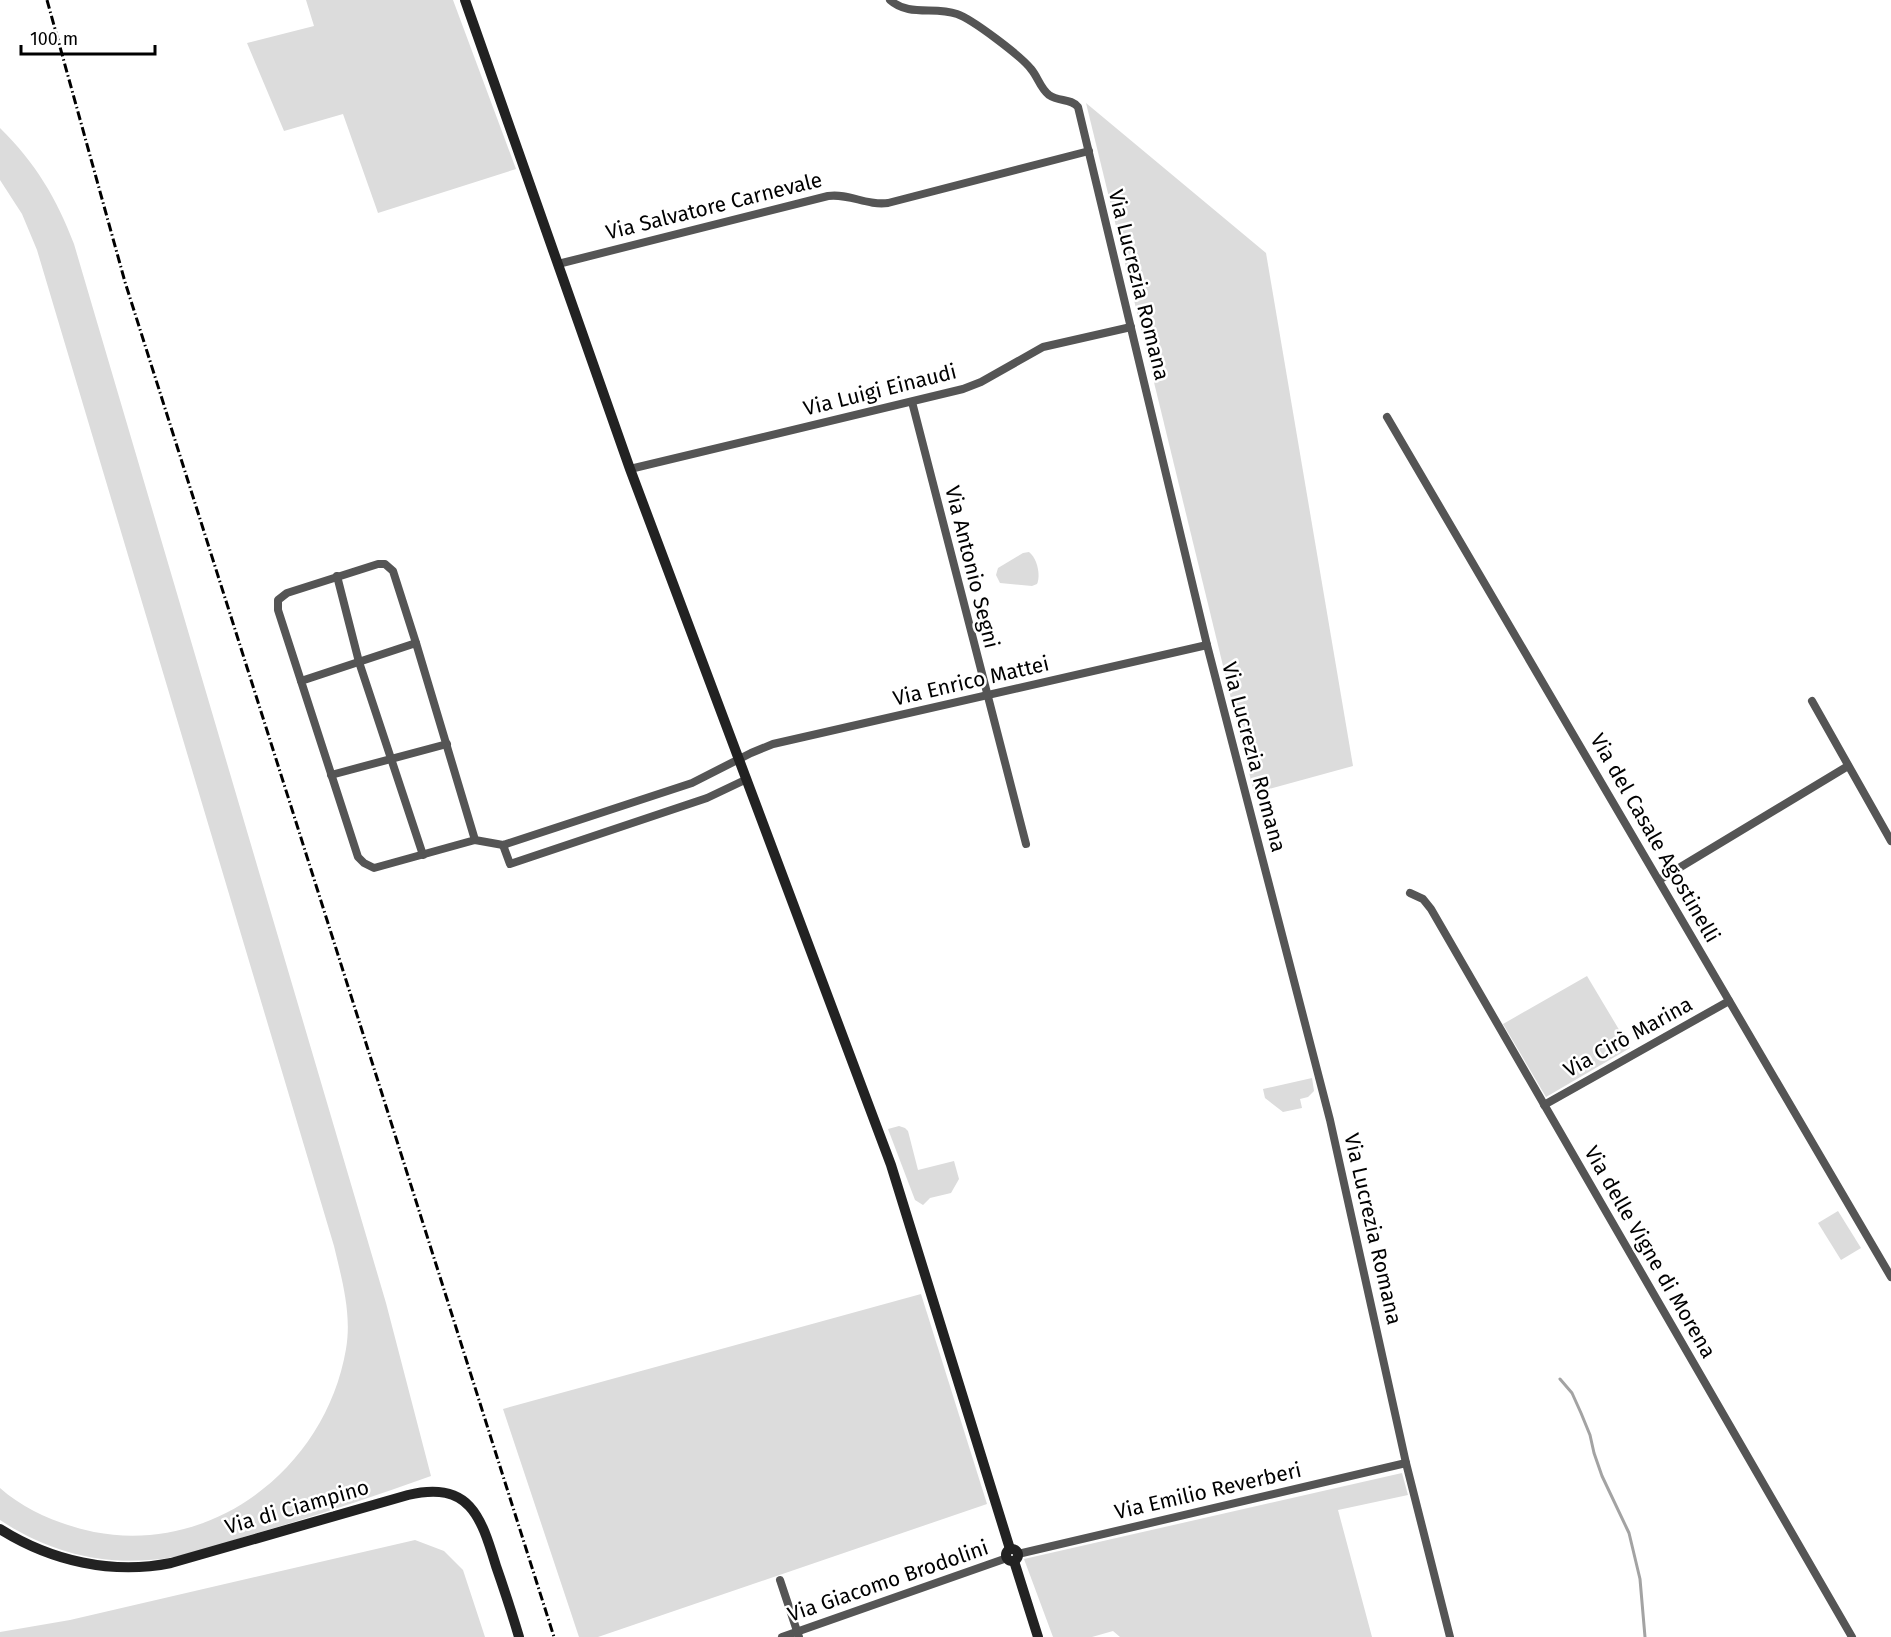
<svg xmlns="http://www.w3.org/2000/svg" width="1891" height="1637" viewBox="0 0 1891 1637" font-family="'Fira Sans',sans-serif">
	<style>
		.green { fill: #dcdcdc }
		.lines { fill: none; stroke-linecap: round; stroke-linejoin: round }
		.stream { stroke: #a3a3a3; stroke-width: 3 }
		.street { stroke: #555; stroke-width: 8 }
		.secondary { stroke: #222; stroke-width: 10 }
		.rail { stroke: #000; stroke-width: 3; stroke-dasharray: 9 3 1.5 3; stroke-linecap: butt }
		.labels { text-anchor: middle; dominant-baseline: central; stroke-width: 5; stroke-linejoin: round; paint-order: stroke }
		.street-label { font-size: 21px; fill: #000; stroke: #fff }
	</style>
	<rect width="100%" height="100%" fill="#fff"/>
	<g class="green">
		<polygon points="306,0 453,0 516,169 378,213 343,114 284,131 247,43 314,26"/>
		<polygon points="1086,103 1266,253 1353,766 1254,793"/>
		<path d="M0,128C35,162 57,199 74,244L386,1303L431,1476C373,1497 316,1516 257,1533C230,1541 202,1552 174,1557C111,1568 53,1555 0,1520V1488C26,1511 61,1525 94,1532C214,1555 326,1467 346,1349C352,1314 342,1280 334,1246L37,250L22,214L0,180Z"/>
		<path d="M1029,552C1037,558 1041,575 1037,584L1032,586L1000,583L996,575L998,568L1023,553Z"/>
		<polygon points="1587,976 1630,1048 1546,1097 1503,1024"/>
		<polygon points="1312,1078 1314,1091 1308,1097 1300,1099 1302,1108 1283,1112 1265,1098 1263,1089"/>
		<polygon points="899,1126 905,1128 908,1131 918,1170 954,1161 959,1179 951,1193 930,1198 923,1205 915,1200 888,1129"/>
		<polygon points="1838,1211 1861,1248 1841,1260 1818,1223"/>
		<polygon points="921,1294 987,1504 598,1637 579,1637 503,1409"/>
		<polygon points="1402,1473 1408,1495 1338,1510 1372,1637 1120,1637 1113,1631 1092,1637 1053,1637 1024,1559"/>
		<polygon points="415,1540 444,1551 463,1570 485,1637 0,1637 0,1632 70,1620"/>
	</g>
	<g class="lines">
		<polyline class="stream" points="1560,1379 1572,1393 1581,1413 1590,1435 1594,1453 1602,1476 1629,1533 1640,1579 1645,1637"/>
		<g class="street">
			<path d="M890,0C909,17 934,6 957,14C972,19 1021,56 1031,69C1038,77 1040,88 1049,95C1059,102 1071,98 1078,107L1207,645L1330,1120L1406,1463L1450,1637"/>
			<path d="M558,264L828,196C849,193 867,206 888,203L1089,151"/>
			<polyline points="912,402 1026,844"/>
			<polyline points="1387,417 1891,1277"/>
			<polyline points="630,469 963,389 981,382 1043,347 1131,327"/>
			<polyline points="337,576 359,662 423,855"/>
			<polyline points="301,681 278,610 278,600 287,593 378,564 385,564 393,571 416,643"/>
			<polyline points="1812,701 1891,841"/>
			<polyline points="331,775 447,744"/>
			<polyline points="475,840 416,643 301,681 358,857 364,863 374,868 475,840 503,845 692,783 751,753 773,744 1207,645"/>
			<polyline points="503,845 510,864 707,798 747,779"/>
			<polyline points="1659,880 1848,766"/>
			<polyline points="1410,893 1423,899 1431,909 1852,1637"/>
			<polyline points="1544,1105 1729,1001"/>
			<polyline points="1018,1554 1406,1463"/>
			<polyline points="780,1580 799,1637"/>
			<polyline points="782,1637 1007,1558"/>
		</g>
		<g class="secondary">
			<polyline points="465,0 630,469 891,1165 1010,1549"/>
			<path d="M0,1529C51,1561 112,1575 171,1563L408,1495C470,1480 481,1517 496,1566C504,1589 512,1613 519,1637"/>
			<circle cx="1012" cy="1555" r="6"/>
			<polyline points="1014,1561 1038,1637"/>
		</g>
		<polyline class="rail" points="47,0 125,282 554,1637"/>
	</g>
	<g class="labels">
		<g class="street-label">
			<text transform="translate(714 206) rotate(-14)">Via Salvatore Carnevale</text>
			<text transform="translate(1139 285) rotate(76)">Via Lucrezia Romana</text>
			<text transform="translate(880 390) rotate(-14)">Via Luigi Einaudi</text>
			<text transform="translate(972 567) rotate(76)">Via Antonio Segni</text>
			<text transform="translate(971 681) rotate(-13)">Via Enrico Mattei</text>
			<text transform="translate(1254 757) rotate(75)">Via Lucrezia Romana</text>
			<text transform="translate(1655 838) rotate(60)">Via del Casale Agostinelli</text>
			<text transform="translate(1628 1037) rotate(-29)">Via Cirò Marina</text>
			<text transform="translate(1373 1229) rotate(77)">Via Lucrezia Romana</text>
			<text transform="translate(1650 1252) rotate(60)">Via delle Vigne di Morena</text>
			<text transform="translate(1208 1491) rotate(-13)">Via Emilio Reverberi</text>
			<text transform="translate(297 1507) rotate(-16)">Via di Ciampino</text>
			<text transform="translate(888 1581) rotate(-19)">Via Giacomo Brodolini</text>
		</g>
	</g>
	<path d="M21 45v9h134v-9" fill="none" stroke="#000000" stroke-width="3"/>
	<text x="30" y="45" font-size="18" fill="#000000" stroke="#ffffff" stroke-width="4.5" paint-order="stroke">100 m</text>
</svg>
